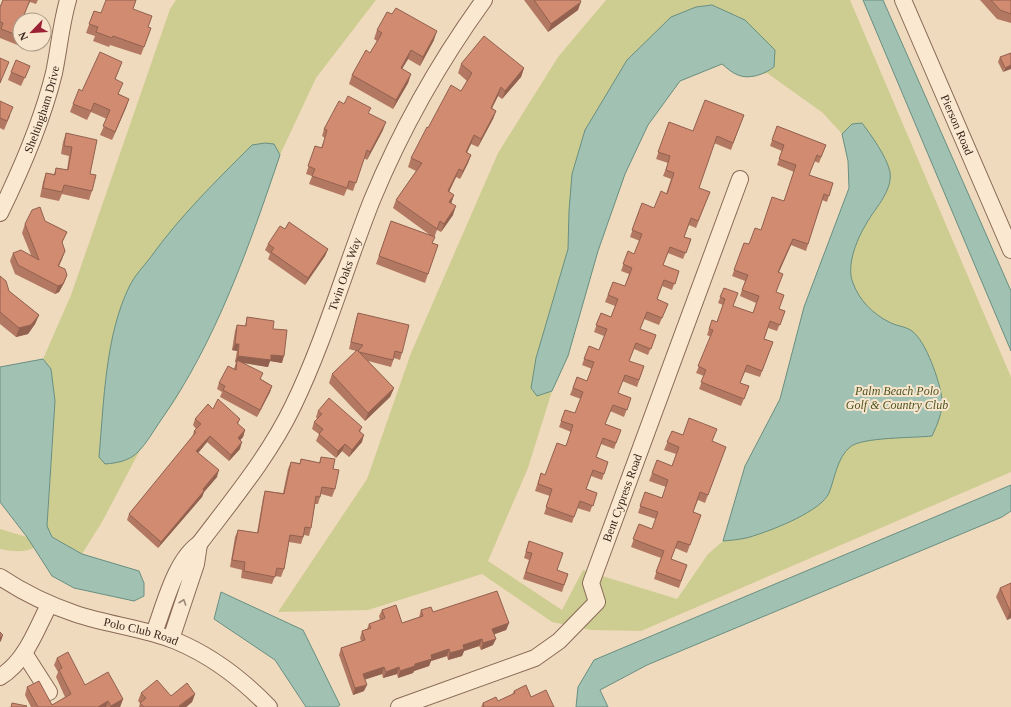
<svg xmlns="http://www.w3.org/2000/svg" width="1011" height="707" viewBox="0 0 1011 707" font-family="'Times New Roman',serif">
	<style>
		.green { fill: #cecd91; fill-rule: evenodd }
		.water { fill: #a1c1b3; stroke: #688f80 }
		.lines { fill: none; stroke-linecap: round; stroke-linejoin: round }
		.minor-casing { stroke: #896a56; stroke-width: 18 }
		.minor { stroke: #fbe8d1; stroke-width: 16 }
		.wall { fill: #b37861 }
		.shaded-wall { fill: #92614f }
		.building { fill: #d08b71; stroke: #92614f }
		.oneway { stroke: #998676 }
		.labels { text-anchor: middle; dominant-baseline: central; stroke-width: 4; stroke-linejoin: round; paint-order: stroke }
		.street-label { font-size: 12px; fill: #37251b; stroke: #f7e5cd }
		.park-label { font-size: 12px; font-style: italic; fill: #4f5521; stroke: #f7e5cd }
	</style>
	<rect width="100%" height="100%" fill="#f0dabe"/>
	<g class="green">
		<path d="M176,0H376L316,78L280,155L257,222L221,313L176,399L139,452L102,522L82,554L52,537C32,551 25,554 0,549V529L27,537L47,526L55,401L51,369L43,359L71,295L170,9Z"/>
		<path d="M606,0H850L1011,377V472L641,631L591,630L552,622L482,574L368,610L278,612L367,479L411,353L498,153L558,57ZM722,64C740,77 744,79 767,73L823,113L842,134L848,161L849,188L804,307L780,399L745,466L723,541L708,554L677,599L583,570L562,610L488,561L528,468L552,391L568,356L598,251L625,174L648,125L680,81Z"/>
	</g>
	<g class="water">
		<polygon points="863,0 883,0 1011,291 1011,351"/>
		<path d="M712,5L745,20L775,50L774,67C765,74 749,80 738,75C732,73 727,68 722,64L680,81L648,125L625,174L598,251L568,356L552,391L537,396L531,388L536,358L568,249L569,211L572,174L585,130L627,60L671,17L696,7Z"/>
		<path d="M862,123C871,135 887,157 890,172C893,192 873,210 865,226C856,241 846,267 853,283C859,300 873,314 889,322C896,326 905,326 912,331C926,341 940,382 942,399C943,412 937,425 932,436C915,438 861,437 850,447C837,458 835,478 829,493C821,511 775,529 756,535C746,539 734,540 723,541L745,466L780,399L804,307L849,188L848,161L842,134L852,124Z"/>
		<path d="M265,143L274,144L280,155C250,244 216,342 161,420C154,430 147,443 138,452C129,461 117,463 105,464L99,457C104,402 105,335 130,285C135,275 144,266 150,258C180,216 216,181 252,145Z"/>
		<polygon points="43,359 51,369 55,401 47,526 52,537 82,554 139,571 144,583 144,596 134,601 74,588 52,576 27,537 0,502 0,367"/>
		<polygon points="1011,485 1011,511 1002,517 647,665 600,690 608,707 576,707 578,687 594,660"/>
		<polygon points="221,592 303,630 340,705 337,707 306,707 275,660 214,619"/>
	</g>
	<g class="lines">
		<defs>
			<g id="minor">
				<path id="s1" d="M903,0L1011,250"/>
				<path id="s2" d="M0,213C22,168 42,122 54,73C59,49 61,24 68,0"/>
				<path id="s3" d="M199,544C233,499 269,456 293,406C325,340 345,268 372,200C401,130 439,62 484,0"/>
				<path id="s4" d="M0,577C24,593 49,605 76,614C109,625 144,628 176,641C212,656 242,679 269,707"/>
				<path d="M154,633C164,607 175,560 199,544L196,564L171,639"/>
				<polyline points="24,653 49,692"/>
				<path d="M0,677C26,661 36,630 49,605"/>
				<path id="s5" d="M399,707L535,658L559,641L597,602L591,583L740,179"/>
			</g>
		</defs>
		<use href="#minor" class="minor-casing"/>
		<use href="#minor" class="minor"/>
	</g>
	<g class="wall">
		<polygon points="3,0 38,0 36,4 30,2 20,20 20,44 32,44 30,50 0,38 0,7"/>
		<polygon points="524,0 580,0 578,10 548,32"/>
		<polygon points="980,0 1011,0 1011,23 997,19"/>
		<polygon points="133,9 148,27 151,28 141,55 110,45 109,47 93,41 95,36 86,33 94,11 101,13"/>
		<polygon points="377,30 434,40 420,66 408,59 402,69 411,74 408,83 393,109 349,84 352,75 370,53 377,41 374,39"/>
		<polygon points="1011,53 1003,72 998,62 1000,57"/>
		<polygon points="122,62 115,80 119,94 129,99 112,140 100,135 107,119 91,112 87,120 70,112 73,104 82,91"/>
		<polygon points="461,64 524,68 521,77 502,99 498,96 492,108 496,111 493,119 478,147 471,144 467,153 471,155 468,163 460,179 456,177 449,192 454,195 451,203 453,215 441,232 437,230 432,243 438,245 425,283 376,264 391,221 430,235 393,208 396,200 416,171 408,167 411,158 428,128 461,91 467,81 458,73"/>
		<polygon points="11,72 26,75 21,86 8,80"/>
		<polygon points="0,101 10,116 4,130 0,128"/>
		<polygon points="344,104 369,113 383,130 367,160 364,158 353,191 347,189 344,196 309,184 312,176 306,174 315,146 321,148 325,138 322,136 324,129"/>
		<polygon points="744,115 731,150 714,143 699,188 710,192 696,228 689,225 684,237 691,239 683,259 668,253 663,265 679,271 672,290 662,286 657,299 668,304 659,325 644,319 640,329 656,335 648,355 634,349 629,361 644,366 637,387 622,381 618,393 631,398 624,417 610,411 605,424 621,430 614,449 601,444 596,457 608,462 602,480 591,476 586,489 597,493 590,512 577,508 572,523 544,514 550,496 535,491 541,473 545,475 566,446 571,432 559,427 565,410 575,413 581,399 570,395 577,377 587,381 592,369 582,365 589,346 599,350 604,336 594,332 601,313 611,317 615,306 605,302 613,282 625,286 629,274 621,271 628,251 634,254 640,241 630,237 642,203 654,208 666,194 671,179 663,176 668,163 656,159 669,122 693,131"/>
		<polygon points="777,126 826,145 819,163 814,161 809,175 833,183 827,202 822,200 806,251 791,245 778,273 776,292 779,309 785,311 777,331 768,328 764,339 773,342 760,377 745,372 740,383 749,386 741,406 699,389 704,376 696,373 711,337 707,335 712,320 717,322 723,305 718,303 724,288 733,306 753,313 756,303 740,296 745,281 732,276 744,243 749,244 784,201 794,172 777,165 782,151 770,146"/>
		<polygon points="66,133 90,174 92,191 89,200 62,194 59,201 40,197 43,182 46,173 54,174 56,168 67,170 69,156 61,154 63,142"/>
		<polygon points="45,221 67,232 62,243 65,251 62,259 59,266 64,283 59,292 55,294 15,274 10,261 13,253 31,255 22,233 25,224"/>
		<polygon points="285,229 328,249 325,256 305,285 268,259 270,254 265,250 268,244"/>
		<polygon points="0,276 9,291 39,315 35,324 28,334 16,337 0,324"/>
		<polygon points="358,313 402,353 400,360 394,358 391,367 368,361 394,388 390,397 365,421 329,383 332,374 356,351 349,349 356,319"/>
		<polygon points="247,317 273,329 282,363 270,361 268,367 244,363 261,379 272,386 270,392 257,417 220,397 222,392 217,389 219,383 234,369 236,362 235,362 237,351 232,350 235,331 237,325 245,326"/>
		<polygon points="213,409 240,419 238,424 245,430 243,437 240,440 240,449 229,461 207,442 198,453 217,477 204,492 202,497 158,548 127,520 129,514 192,438 194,431 196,429 193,425 195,419"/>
		<polygon points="318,411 362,427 360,432 362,442 349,457 342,451 336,458 316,441 319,434 312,429 314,422 317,419 316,417"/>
		<polygon points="672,431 683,435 712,441 726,447 705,503 698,500 693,512 701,515 687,553 675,548 671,559 687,565 679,588 654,579 661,558 631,547 639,524 652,529 656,519 638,513 645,492 662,498 666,487 649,481 657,460 672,466 676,454 664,450"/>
		<polygon points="321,457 333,469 335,489 332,497 321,494 318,504 315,504 311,528 309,536 304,535 301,544 289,542 284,569 281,577 275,576 272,584 241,578 242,570 230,567 235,537 238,530 257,533 263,498 265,491 283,493 288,469 291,462 300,463 301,459 319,463"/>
		<polygon points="529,541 557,570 568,574 562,592 523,579 529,560 524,558"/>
		<polygon points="1011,583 1011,618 1007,620 996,597 1000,588"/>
		<polygon points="382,610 402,623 419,617 421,610 509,623 506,630 494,634 493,645 481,650 479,646 464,651 462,656 448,660 447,656 431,661 429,666 414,671 413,673 398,678 397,674 383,678 382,674 365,679 364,691 353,695 339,655 341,648 361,641 360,638 362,631 367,629 369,624 380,620 379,616"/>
		<polygon points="57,658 85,685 123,699 120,707 31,707 25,695 27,687 52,705 65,697 56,677 58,672 54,665"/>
		<polygon points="514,691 531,697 554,707 481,707 483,703 498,701 512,695"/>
		<polygon points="141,693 171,696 195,694 192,702 186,707 139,707 140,703 138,701"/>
	</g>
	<g class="shaded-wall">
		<polygon points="581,2 578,10 548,32 551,24"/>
		<polygon points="437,31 434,40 420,66 423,57"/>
		<polygon points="411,50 408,59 397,77 401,68"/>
		<polygon points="1011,65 1011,69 1003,72 1005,68"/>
		<polygon points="524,68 521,77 502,99 505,91"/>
		<polygon points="411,74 408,83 393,109 396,100"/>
		<polygon points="501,87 498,96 488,116 491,108"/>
		<polygon points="129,99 126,108 112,140 115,132"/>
		<polygon points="496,111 493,119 478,147 481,139"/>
		<polygon points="386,122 383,130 367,160 370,152"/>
		<polygon points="474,135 471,144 462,161 466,152"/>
		<polygon points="471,155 468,163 460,179 463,171"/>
		<polygon points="459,169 456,177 445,200 448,191"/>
		<polygon points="454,195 451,204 449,202"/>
		<polygon points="456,206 453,215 441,232 444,224"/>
		<polygon points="793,239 791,245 776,279 778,272"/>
		<polygon points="328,249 325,256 305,285 308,278"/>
		<polygon points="65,251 62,259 55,274 58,266"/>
		<polygon points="67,275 64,283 59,292 55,294 58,286"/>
		<polygon points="39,315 35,324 28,334 16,337 19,328"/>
		<polygon points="235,344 239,344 237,351 232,350"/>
		<polygon points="271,355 284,356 282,363 270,361 268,367 237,362 237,360 236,362 235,362 238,356"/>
		<polygon points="272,386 270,392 257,417 260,410"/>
		<polygon points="394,388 390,397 365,421 368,413"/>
		<polygon points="245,430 243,437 236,445 238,438"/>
		<polygon points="364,435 362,442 349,457 352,450"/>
		<polygon points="210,436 207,442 194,458 196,451"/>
		<polygon points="242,442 240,449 229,461 231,455"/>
		<polygon points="345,444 342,451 336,458 338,451"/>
		<polygon points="219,470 217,477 204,492 202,497 158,548 161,542"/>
		<polygon points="1010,611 1011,611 1011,618 1007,620"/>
		<polygon points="509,623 506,630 490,636 492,629"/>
		<polygon points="3,635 1,641 0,642 0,638"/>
		<polygon points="482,639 479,646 464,651 462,656 448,660 450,653 463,645"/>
		<polygon points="496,639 493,645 481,650 483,643"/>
		<polygon points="449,649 447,656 431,661 429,666 414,671 413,673 398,678 400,671 415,664 431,655"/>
		<polygon points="384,667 382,674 361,681 363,674"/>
		<polygon points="399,667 397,674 383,678 386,672"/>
		<polygon points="367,685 364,691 353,695 355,688"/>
		<polygon points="195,694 192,702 186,707 179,707"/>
		<polygon points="123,699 120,707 110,707 111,706"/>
		<polygon points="108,701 106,707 98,707"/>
	</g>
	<g class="building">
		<polygon points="3,0 30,0 22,20 20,20 20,36 1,29 3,23 0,22 0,7"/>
		<polygon points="106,0 136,0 133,9 152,16 148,27 151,28 144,47 113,36 112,38 96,32 98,27 89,24 94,11 101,13"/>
		<polygon points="534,0 580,0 581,2 551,24"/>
		<polygon points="991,0 1011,0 1011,14 1000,10"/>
		<polygon points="396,8 437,31 423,57 411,50 401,68 411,74 396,100 352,75 366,50 370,53 382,33 377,30 387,12 392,14"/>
		<polygon points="484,36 524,68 505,91 501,87 491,108 496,111 481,139 474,135 466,152 471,155 463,171 459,169 448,191 454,195 449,202 456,206 444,224 440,221 437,229 396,200 422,163 411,158 427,127 428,128 451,85 461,91 472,73 461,64"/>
		<polygon points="100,52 122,62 115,79 123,83 118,94 129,99 115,132 103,126 110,110 94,103 91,111 73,104 79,89 82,91"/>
		<polygon points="1011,53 1011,65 1005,68 1000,57"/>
		<polygon points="0,58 9,62 0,83"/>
		<polygon points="16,60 30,66 25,78 11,72"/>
		<polygon points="348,96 371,108 368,113 386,122 370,152 367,150 356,183 349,181 347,188 312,176 315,169 308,166 315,146 322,148 327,130 324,129 339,101 344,104"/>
		<polygon points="705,100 744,115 733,143 717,136 699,188 710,192 698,221 691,218 684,237 691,239 686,253 670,247 663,265 679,271 675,284 664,280 657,299 668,304 662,318 647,312 640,329 656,335 651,349 636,343 629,361 644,366 639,380 625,375 618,393 631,398 627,410 613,405 605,424 621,430 616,443 603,438 596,457 608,462 604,474 593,470 586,489 597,493 593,506 580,501 574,517 546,507 552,489 538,484 541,473 545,475 557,443 566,446 573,425 561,421 565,410 575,413 583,392 573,388 577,377 587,381 594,362 584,359 589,346 599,350 607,329 596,325 601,313 611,317 618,299 608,295 613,282 625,286 632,268 623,264 628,251 634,254 642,234 632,230 642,203 654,208 661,191 667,194 674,173 666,170 670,156 658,152 669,122 693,131"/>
		<polygon points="0,101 13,107 7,121 0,118"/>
		<polygon points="777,126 826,145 821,157 817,155 809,175 833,183 829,196 824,194 808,244 793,239 778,272 783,274 776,292 784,295 779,309 785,311 780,325 770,321 764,339 773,342 762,371 747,365 740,383 749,386 744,399 701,382 706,370 698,366 713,330 709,329 712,320 717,322 725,299 720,297 724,288 738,293 733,306 753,313 759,296 742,290 748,275 734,270 744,243 749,244 755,228 761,230 772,197 784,201 796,165 779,159 784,145 772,140"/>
		<polygon points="66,133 97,140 90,174 96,175 92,191 64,185 62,192 43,188 46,173 55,175 56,168 68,170 72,147 64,146"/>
		<polygon points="40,207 45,221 67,232 62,242 65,251 58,266 65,269 67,275 63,284 58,286 18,265 13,253 21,250 39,260 25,224 32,210"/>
		<polygon points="391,221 435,237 432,243 438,245 428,274 379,256"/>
		<polygon points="289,222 328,249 308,278 271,252 274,248 268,244 280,226 285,229"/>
		<polygon points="0,276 6,281 9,291 39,315 31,325 19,328 0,312"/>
		<polygon points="358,313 409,325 402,353 395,351 393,360 359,352 358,351 363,345 351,342"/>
		<polygon points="247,317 274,321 273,329 287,330 284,356 271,355 271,360 238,356 239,344 235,344 237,325 246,326"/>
		<polygon points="357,350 394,388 368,413 332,374"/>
		<polygon points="237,360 263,373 260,379 272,386 260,410 223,390 225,386 219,383 228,366 236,370"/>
		<polygon points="329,398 362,427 359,431 364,435 352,450 345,444 338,451 319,434 323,429 314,422 322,414 318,411"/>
		<polygon points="218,399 240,419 237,423 245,430 238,438 242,442 231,455 210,436 196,451 219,470 203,489 204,491 161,542 129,514 196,432 194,431 201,424 195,419 208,404 213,409"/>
		<polygon points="689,418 717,429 712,441 726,447 708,495 700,492 693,512 701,515 690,545 678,541 671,559 687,565 681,581 656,572 664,551 633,539 639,524 652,529 658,512 640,506 645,492 662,498 668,480 652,473 657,460 672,466 679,447 667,442 672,431 683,435"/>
		<polygon points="321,457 335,459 333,469 339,470 335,489 322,487 320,497 316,496 311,528 305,527 303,537 290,535 284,569 277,568 275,577 244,571 245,562 232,560 238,530 258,533 265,491 284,494 291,462 300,464 301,459 320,463"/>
		<polygon points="529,541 563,553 557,570 568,574 564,585 526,572 532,553 526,552"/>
		<polygon points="1011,583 1011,611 1010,611 1000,588"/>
		<polygon points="497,591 509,623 492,629 496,639 483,643 482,639 463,645 464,649 450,653 449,649 431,655 432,659 415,664 415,666 400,671 399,667 386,672 384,667 363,674 367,685 355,688 341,648 365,640 362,631 371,628 369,624 385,618 382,610 396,605 402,623 423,616 421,610 431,607 433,612"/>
		<polygon points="0,632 3,635 0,638"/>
		<polygon points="68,652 85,685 108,672 123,699 111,706 108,701 98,707 38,707 27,687 39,681 52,705 71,694 59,670 62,668 57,658"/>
		<polygon points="157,680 171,696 187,683 195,694 179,706 180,707 144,707 140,703 146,698 141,693"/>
		<polygon points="526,685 531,697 546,690 554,707 484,707 483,703 496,697 498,701 515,693 514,691"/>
		<polygon points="12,703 27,706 26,707 11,707"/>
	</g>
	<defs><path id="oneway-chevron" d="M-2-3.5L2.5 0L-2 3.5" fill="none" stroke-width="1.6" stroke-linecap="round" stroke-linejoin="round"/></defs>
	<use class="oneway" href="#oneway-chevron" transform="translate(183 602) rotate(-71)"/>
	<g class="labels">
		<g class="street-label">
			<text stroke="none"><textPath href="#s2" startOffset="112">Sheltingham Drive</textPath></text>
			<text stroke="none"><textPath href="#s1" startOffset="136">Pierson Road</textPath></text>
			<text stroke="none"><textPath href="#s3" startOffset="309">Twin Oaks Way</textPath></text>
			<text stroke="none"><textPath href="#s5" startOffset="339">Bent Cypress Road</textPath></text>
			<text stroke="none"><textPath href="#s4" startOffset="152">Polo Club Road</textPath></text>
		</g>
		<g class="park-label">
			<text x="897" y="391">Palm Beach Polo<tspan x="897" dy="14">Golf &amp; Country Club</tspan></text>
		</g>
	</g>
	<g transform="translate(32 32) rotate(245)"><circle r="19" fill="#f7e5cd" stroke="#aa9886"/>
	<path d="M0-3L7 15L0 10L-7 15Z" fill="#9b2234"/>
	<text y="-6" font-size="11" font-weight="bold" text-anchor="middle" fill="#37251b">N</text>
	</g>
</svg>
